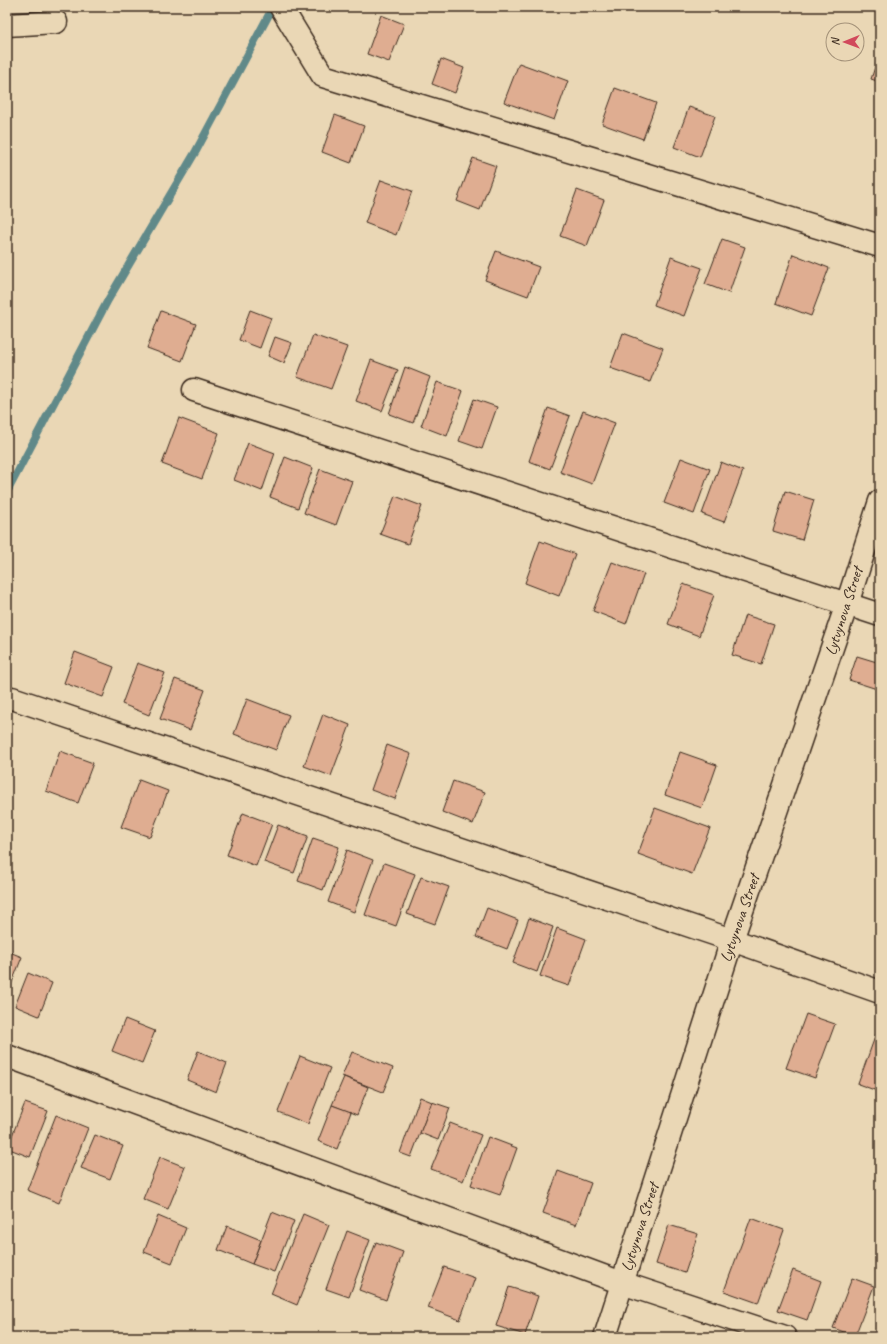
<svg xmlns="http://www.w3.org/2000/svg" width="887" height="1344" viewBox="0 0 887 1344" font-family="Caveat,sans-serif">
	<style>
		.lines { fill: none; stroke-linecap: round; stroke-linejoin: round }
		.stream { stroke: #608989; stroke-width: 8 }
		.building { fill: #dfad91; stroke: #3b2a1e }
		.minor-casing { stroke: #3b2a1e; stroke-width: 25 }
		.minor { stroke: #ead7b5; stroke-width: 22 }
		.labels { text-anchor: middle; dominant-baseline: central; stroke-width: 3; stroke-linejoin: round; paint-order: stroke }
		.street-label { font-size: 16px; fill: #3b2a1e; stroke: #ead7b5 }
	</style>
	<rect width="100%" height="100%" fill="#ead7b5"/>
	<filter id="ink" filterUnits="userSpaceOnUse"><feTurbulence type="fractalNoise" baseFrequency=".025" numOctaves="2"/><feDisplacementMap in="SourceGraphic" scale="8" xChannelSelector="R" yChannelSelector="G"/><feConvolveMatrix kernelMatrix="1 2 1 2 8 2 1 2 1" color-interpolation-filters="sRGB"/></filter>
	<g filter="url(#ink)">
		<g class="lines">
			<polyline class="stream" points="7,492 108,300 196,151 273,7"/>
		</g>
		<g class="building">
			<polygon points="381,15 404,24 389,62 367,54"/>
			<polygon points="879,55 880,56 880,82 871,79"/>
			<polygon points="441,59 464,68 455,93 432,84"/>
			<polygon points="519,63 568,81 554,120 504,102"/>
			<polygon points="615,88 656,103 643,139 602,124"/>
			<polygon points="689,107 715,116 700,157 674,147"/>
			<polygon points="335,115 364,126 351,163 322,152"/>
			<polygon points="473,158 496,166 480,210 457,201"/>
			<polygon points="381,180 412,191 396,235 365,223"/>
			<polygon points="577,190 604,200 587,246 560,236"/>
			<polygon points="722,239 745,247 729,293 705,284"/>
			<polygon points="496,251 539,267 528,296 485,280"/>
			<polygon points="793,254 829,268 811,316 776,303"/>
			<polygon points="671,257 702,268 684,316 654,305"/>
			<polygon points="250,310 271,318 260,348 239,340"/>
			<polygon points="161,311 196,324 182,361 147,348"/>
			<polygon points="623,333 663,348 650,382 610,368"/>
			<polygon points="313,335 347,347 331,389 297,377"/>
			<polygon points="275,337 292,343 284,363 268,356"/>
			<polygon points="371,360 398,370 382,411 356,401"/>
			<polygon points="405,367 430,377 413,423 389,414"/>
			<polygon points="437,382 463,391 447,436 421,426"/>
			<polygon points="474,399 497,407 482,449 459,441"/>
			<polygon points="548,408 570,416 550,469 529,461"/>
			<polygon points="583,411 615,423 592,484 560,472"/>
			<polygon points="179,418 219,433 202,479 162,464"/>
			<polygon points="248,443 275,453 262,491 234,480"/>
			<polygon points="285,457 313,468 298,508 270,497"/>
			<polygon points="681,458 710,469 694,514 664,503"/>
			<polygon points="721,462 743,471 724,522 702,514"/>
			<polygon points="320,469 352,481 336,525 304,513"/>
			<polygon points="785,491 814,500 802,540 773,531"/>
			<polygon points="395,496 422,506 408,544 380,534"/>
			<polygon points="540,541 575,554 559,596 525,583"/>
			<polygon points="612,562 644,574 626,624 593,611"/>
			<polygon points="683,584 714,595 699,636 668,624"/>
			<polygon points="745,615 774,624 761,664 732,655"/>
			<polygon points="75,652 114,667 103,697 64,683"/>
			<polygon points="857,656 880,663 880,690 849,680"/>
			<polygon points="137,663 165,673 149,715 122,704"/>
			<polygon points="175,679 205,690 190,730 160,719"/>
			<polygon points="247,699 289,715 276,750 234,734"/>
			<polygon points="323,714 350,725 331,776 304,766"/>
			<polygon points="387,745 411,754 395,799 371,790"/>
			<polygon points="60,751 93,763 78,803 46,791"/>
			<polygon points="680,752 717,765 702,808 665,795"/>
			<polygon points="139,780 168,791 150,837 121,827"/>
			<polygon points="453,781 485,792 473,824 442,812"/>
			<polygon points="655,808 710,828 692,874 638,854"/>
			<polygon points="243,813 272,824 256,866 227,855"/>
			<polygon points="278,825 308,836 294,873 264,862"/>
			<polygon points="313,838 339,847 323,890 298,881"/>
			<polygon points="347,850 373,860 354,912 328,902"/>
			<polygon points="384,863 415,874 396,926 365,915"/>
			<polygon points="421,877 449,887 435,924 407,914"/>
			<polygon points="487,908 518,920 507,949 476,937"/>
			<polygon points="529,918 553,927 537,972 513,963"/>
			<polygon points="557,928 586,939 569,986 540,976"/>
			<polygon points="7,951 22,957 7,995"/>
			<polygon points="28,973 52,983 39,1016 15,1006"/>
			<polygon points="806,1014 835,1024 815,1078 786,1068"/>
			<polygon points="125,1019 155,1031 142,1063 112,1051"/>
			<polygon points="876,1034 880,1036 880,1092 858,1084"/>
			<polygon points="198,1051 227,1063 216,1092 187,1080"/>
			<polygon points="352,1052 393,1068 383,1092 342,1076"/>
			<polygon points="300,1056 330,1068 308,1124 278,1112"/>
			<polygon points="344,1077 368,1087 357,1115 332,1105"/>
			<polygon points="420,1097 432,1102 411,1157 400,1153"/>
			<polygon points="432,1102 450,1108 438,1140 420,1133"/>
			<polygon points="25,1103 48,1111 30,1157 7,1148"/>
			<polygon points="332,1105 351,1112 337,1149 318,1141"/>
			<polygon points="56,1115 88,1128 59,1203 27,1190"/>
			<polygon points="450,1123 481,1135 463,1181 431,1169"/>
			<polygon points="95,1135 123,1146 110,1179 81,1168"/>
			<polygon points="488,1137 517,1148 500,1195 471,1185"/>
			<polygon points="160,1157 185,1167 168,1209 143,1199"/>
			<polygon points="558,1171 591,1183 576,1225 543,1213"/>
			<polygon points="272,1212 294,1221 274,1272 252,1264"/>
			<polygon points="303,1214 329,1225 297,1305 271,1294"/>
			<polygon points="158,1216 186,1228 172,1263 144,1252"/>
			<polygon points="751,1218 784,1230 758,1303 724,1291"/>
			<polygon points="669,1225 698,1234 685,1273 656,1264"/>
			<polygon points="227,1226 261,1240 252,1264 218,1250"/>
			<polygon points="347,1231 370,1240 349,1297 326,1289"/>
			<polygon points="376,1242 403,1252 386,1300 359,1290"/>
			<polygon points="444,1267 475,1278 460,1320 428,1308"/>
			<polygon points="793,1270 821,1281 807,1320 778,1310"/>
			<polygon points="852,1278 874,1286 855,1336 833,1328"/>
			<polygon points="509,1287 538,1296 525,1335 496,1326"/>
		</g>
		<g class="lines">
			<defs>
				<g id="minor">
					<polyline points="281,7 323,76 880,246"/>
					<polyline points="7,25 56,22"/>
					<polyline points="194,390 880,615"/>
					<polyline points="12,698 732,940 880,992"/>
					<polyline points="7,1056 622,1283 785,1337"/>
					<polyline points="605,1337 732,940 847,604 880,501"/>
				</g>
			</defs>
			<use href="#minor" class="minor-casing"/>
			<use href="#minor" class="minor"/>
		</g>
	</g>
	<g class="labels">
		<g class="street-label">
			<text transform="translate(844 611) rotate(-72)">Lytvynova Street</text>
			<text transform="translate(740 918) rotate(-71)">Lytvynova Street</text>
			<text transform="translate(640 1227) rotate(-72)">Lytvynova Street</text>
		</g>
	</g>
	<rect width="887" height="1344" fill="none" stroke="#ead7b5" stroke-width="24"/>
	<rect x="12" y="12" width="863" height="1320" fill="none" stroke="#3b2a1e" stroke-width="1.5" filter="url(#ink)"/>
	<g transform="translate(845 42) rotate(269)"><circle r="19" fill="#ead7b5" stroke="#a49279"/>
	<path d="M0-3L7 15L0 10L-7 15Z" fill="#d1495b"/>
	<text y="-6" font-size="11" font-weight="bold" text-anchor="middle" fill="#3b2a1e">N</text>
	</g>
</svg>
